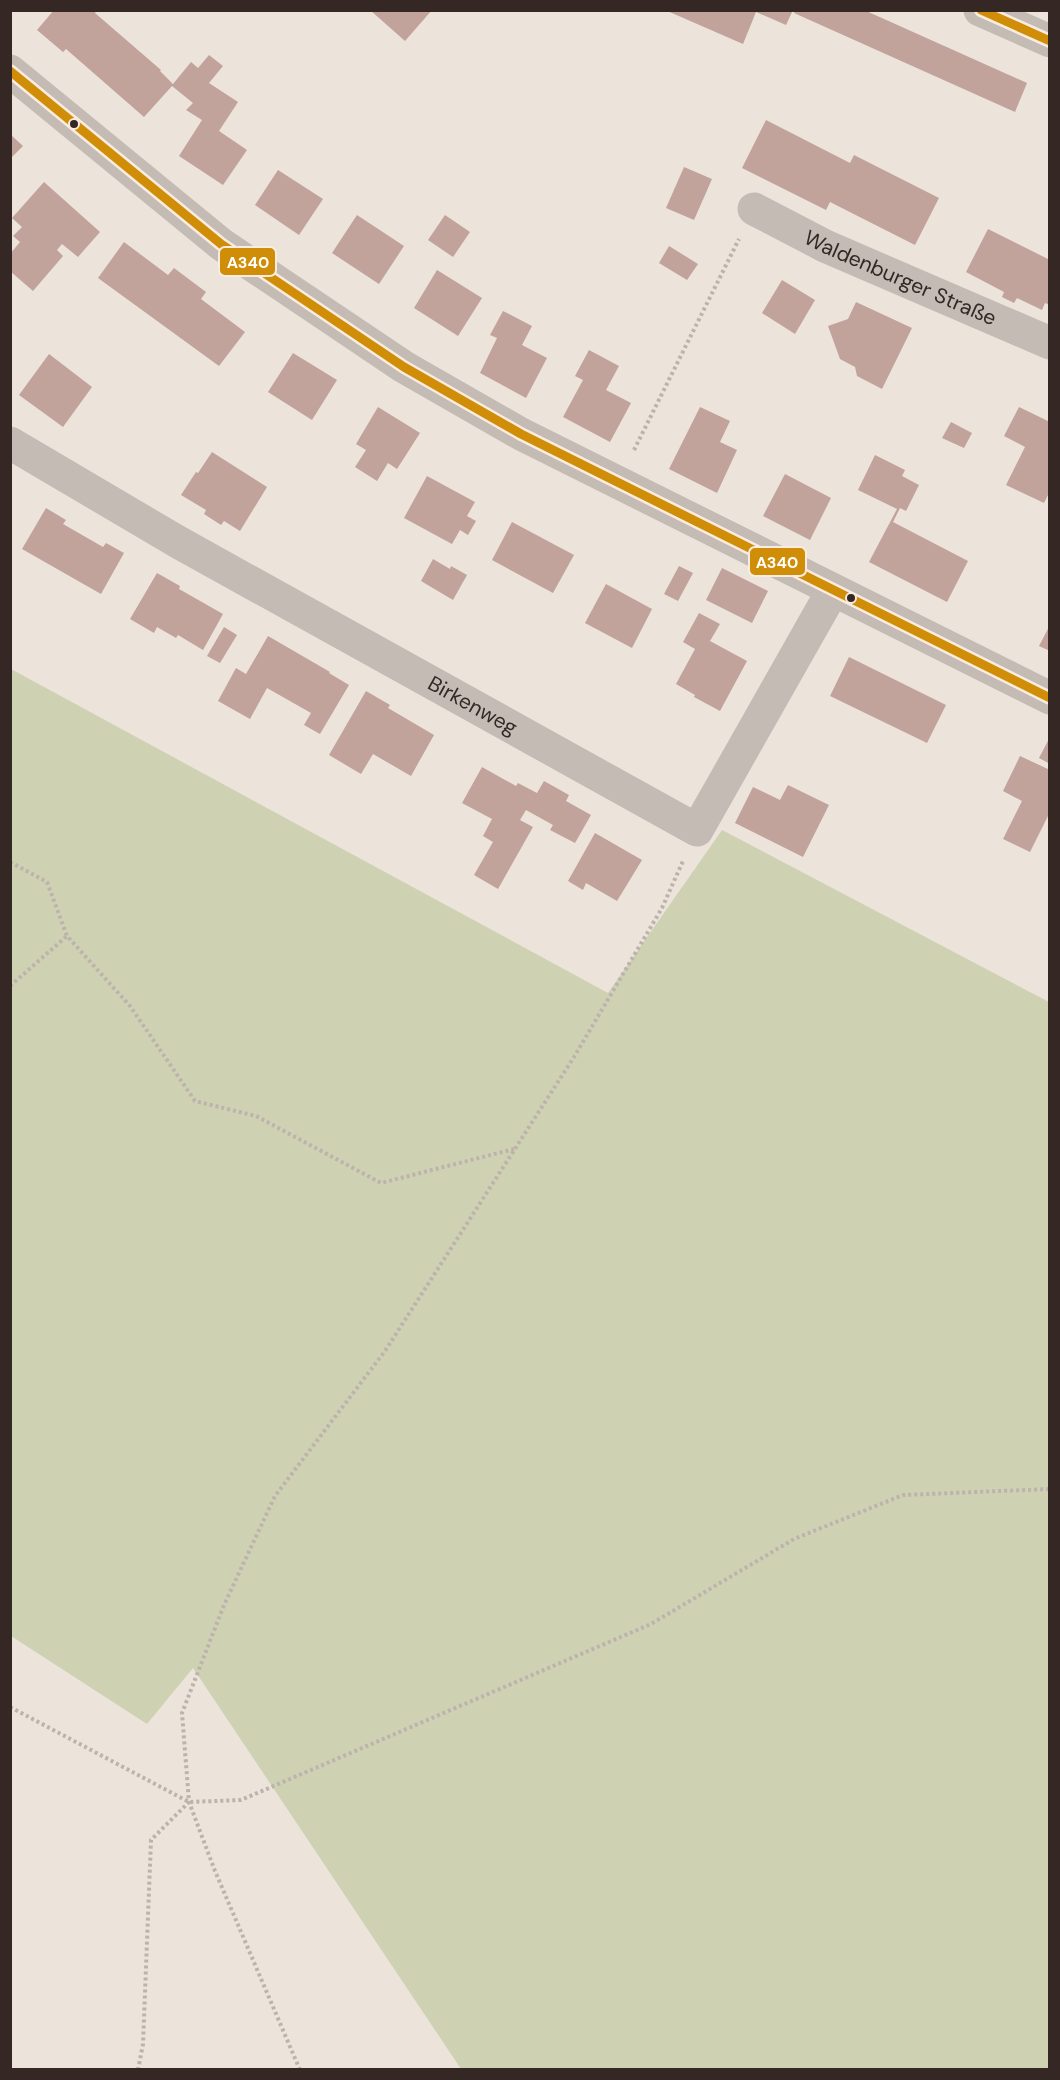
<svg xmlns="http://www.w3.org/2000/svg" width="1060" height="2080" viewBox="0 0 1060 2080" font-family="'DM Sans',sans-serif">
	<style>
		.green { fill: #cfd1b3 }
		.building { fill: #c1a39b }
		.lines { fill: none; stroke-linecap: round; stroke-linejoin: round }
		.path { stroke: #bdb3ad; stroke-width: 4; stroke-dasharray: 3 3; stroke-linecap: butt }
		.minor { stroke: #c4bbb5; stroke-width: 33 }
		.bus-1-casing { stroke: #faece0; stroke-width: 14 }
		.bus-1 { stroke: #d08d07; stroke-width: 9 }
		.bus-dot { fill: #342724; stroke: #faece0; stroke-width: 2 }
		.labels { text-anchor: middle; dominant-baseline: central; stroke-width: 5; stroke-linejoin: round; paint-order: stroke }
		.street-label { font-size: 21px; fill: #342724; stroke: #faece0 }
		.line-badge { stroke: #faece0; stroke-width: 2 }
		.badge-label { font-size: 16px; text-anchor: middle; font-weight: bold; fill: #fff }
	</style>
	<rect width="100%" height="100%" fill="#ece3db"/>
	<polygon class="green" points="11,669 608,993 722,830 1049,1002 1049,2069 461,2069 193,1668 147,1724 11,1636"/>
	<g class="building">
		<polygon points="54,10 97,10 95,13 161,70 160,71 173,84 191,62 198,68 209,55 223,66 209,83 238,102 219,131 247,150 223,185 179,156 202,120 186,110 193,103 172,86 144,117 66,49 63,52 37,30"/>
		<polygon points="370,10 432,10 405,41"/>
		<polygon points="665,10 793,10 786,25 756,12 743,44"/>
		<polygon points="796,10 864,10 1027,83 1015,112 794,13"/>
		<polygon points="766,120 850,163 854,155 939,198 915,245 830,202 826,210 742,168"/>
		<polygon points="10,134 23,146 10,159"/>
		<polygon points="684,167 712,179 694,220 666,208"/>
		<polygon points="278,170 323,199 299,235 255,205"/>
		<polygon points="44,182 100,232 78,257 62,244 57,250 63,256 33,291 10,271 10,254 20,242 13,236 22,227 12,218"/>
		<polygon points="357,215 404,246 379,284 332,253"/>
		<polygon points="445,215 470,232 453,257 428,240"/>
		<polygon points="988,229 1050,260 1050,305 1045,303 1042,310 1017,298 1014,303 1002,297 1004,292 966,272"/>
		<polygon points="124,242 168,275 174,268 206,292 201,299 245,332 219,366 98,278"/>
		<polygon points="669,246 698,264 687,280 659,263"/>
		<polygon points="437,270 482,298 458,336 414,308"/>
		<polygon points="782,280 815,300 795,334 762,313"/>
		<polygon points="856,302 912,328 882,389 857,376 855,367 840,359 828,326 848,319"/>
		<polygon points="503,311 532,326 522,345 547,358 526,398 480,373 497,338 490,335"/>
		<polygon points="589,350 619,366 606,390 631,403 610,442 563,417 583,380 575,376"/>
		<polygon points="293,353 337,380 312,420 268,392"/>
		<polygon points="49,354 92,387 63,427 19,395"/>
		<polygon points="378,407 420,433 397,469 388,463 377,481 355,467 366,450 356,444"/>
		<polygon points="700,407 730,421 720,442 737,450 717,493 669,469"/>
		<polygon points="1019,407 1050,422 1050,491 1044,503 1006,485 1025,447 1004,436"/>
		<polygon points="951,422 972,433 964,448 942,438"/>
		<polygon points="212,452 267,487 240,531 224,521 221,525 204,514 206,510 181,495 196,472 198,473"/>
		<polygon points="875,455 905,470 902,476 919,485 906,511 900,508 893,522 968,561 947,602 869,562 897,509 858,490"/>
		<polygon points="785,474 831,498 810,540 763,516"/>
		<polygon points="427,476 475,502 467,516 476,521 468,535 460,530 452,544 404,518"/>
		<polygon points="46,508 66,520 63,524 103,547 106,543 124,553 101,594 22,549"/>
		<polygon points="512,522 574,555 553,593 492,560"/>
		<polygon points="433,559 450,569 451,566 467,575 453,600 421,581"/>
		<polygon points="679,566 693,573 678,601 664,594"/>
		<polygon points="722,568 768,591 752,623 706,600"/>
		<polygon points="157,573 180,586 179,589 223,614 203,650 178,635 176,638 157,627 154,633 130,619"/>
		<polygon points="606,584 652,609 632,648 585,623"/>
		<polygon points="699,613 720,624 710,641 747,661 720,711 694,697 695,695 676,684 695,649 683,642"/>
		<polygon points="1050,625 1050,651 1039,646"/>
		<polygon points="224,627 237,635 220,663 207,656"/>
		<polygon points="268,636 330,672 329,673 349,685 320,734 304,725 311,713 267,688 250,719 218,701 236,668 246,674"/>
		<polygon points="849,657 946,705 927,743 830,696"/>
		<polygon points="366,691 390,705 388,708 434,735 411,776 373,754 361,774 329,755"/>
		<polygon points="1050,737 1050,764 1039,758"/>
		<polygon points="1020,756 1050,770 1050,812 1030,852 1003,839 1022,801 1003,791"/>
		<polygon points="482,767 516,786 518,783 537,793 544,781 569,795 566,801 591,815 575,843 550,830 553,825 526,810 520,820 533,827 498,889 474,875 493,842 483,836 492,819 462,803"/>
		<polygon points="788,785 829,805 803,857 735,823 753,787 780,800"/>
		<polygon points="595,833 642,860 617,901 586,883 583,890 568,881"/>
	</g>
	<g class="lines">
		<g class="path">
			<polyline points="634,450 739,239"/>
			<polyline points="10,862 47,882 67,936 130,1006 195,1101 256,1116 381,1183 514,1149"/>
			<polyline points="10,986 67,936"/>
			<polyline points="10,1707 189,1802 241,1800 651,1624 794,1539 903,1495 1050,1489"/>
			<polyline points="138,2070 143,2044 151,1840 189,1802"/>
			<polyline points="300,2070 215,1871 189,1802 182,1713 224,1605 275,1496 385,1351 574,1057 662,908 683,861"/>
		</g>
		<g class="minor">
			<polyline points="980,10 1050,41"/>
			<polyline points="10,71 221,244 404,367 521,434 1050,698"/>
			<path id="s1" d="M754,209L825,246L1050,343"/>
			<path id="s2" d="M10,443L178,542L697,830L833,590"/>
		</g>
		<defs>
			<g id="bus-1">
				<polyline points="981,10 1050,41"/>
				<polyline points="10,71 221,244 404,367 521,434 1050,698"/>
			</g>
		</defs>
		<use href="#bus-1" class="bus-1-casing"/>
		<use href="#bus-1" class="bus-1"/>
	</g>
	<g class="bus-dot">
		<circle cx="74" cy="124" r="5"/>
		<circle cx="851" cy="598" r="5"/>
	</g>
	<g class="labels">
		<g class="street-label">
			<text stroke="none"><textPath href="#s1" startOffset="162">Waldenburger Straße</textPath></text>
			<text stroke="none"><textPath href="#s2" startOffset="532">Birkenweg</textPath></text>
		</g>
	</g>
	<g class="line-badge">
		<rect x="219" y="247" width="57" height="29" rx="6" fill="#d08d07"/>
		<rect x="749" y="547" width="57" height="29" rx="6" fill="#d08d07"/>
	</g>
	<g class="badge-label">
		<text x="248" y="268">A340</text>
		<text x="777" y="568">A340</text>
	</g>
	<rect width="1060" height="2080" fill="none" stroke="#342724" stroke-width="24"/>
</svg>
